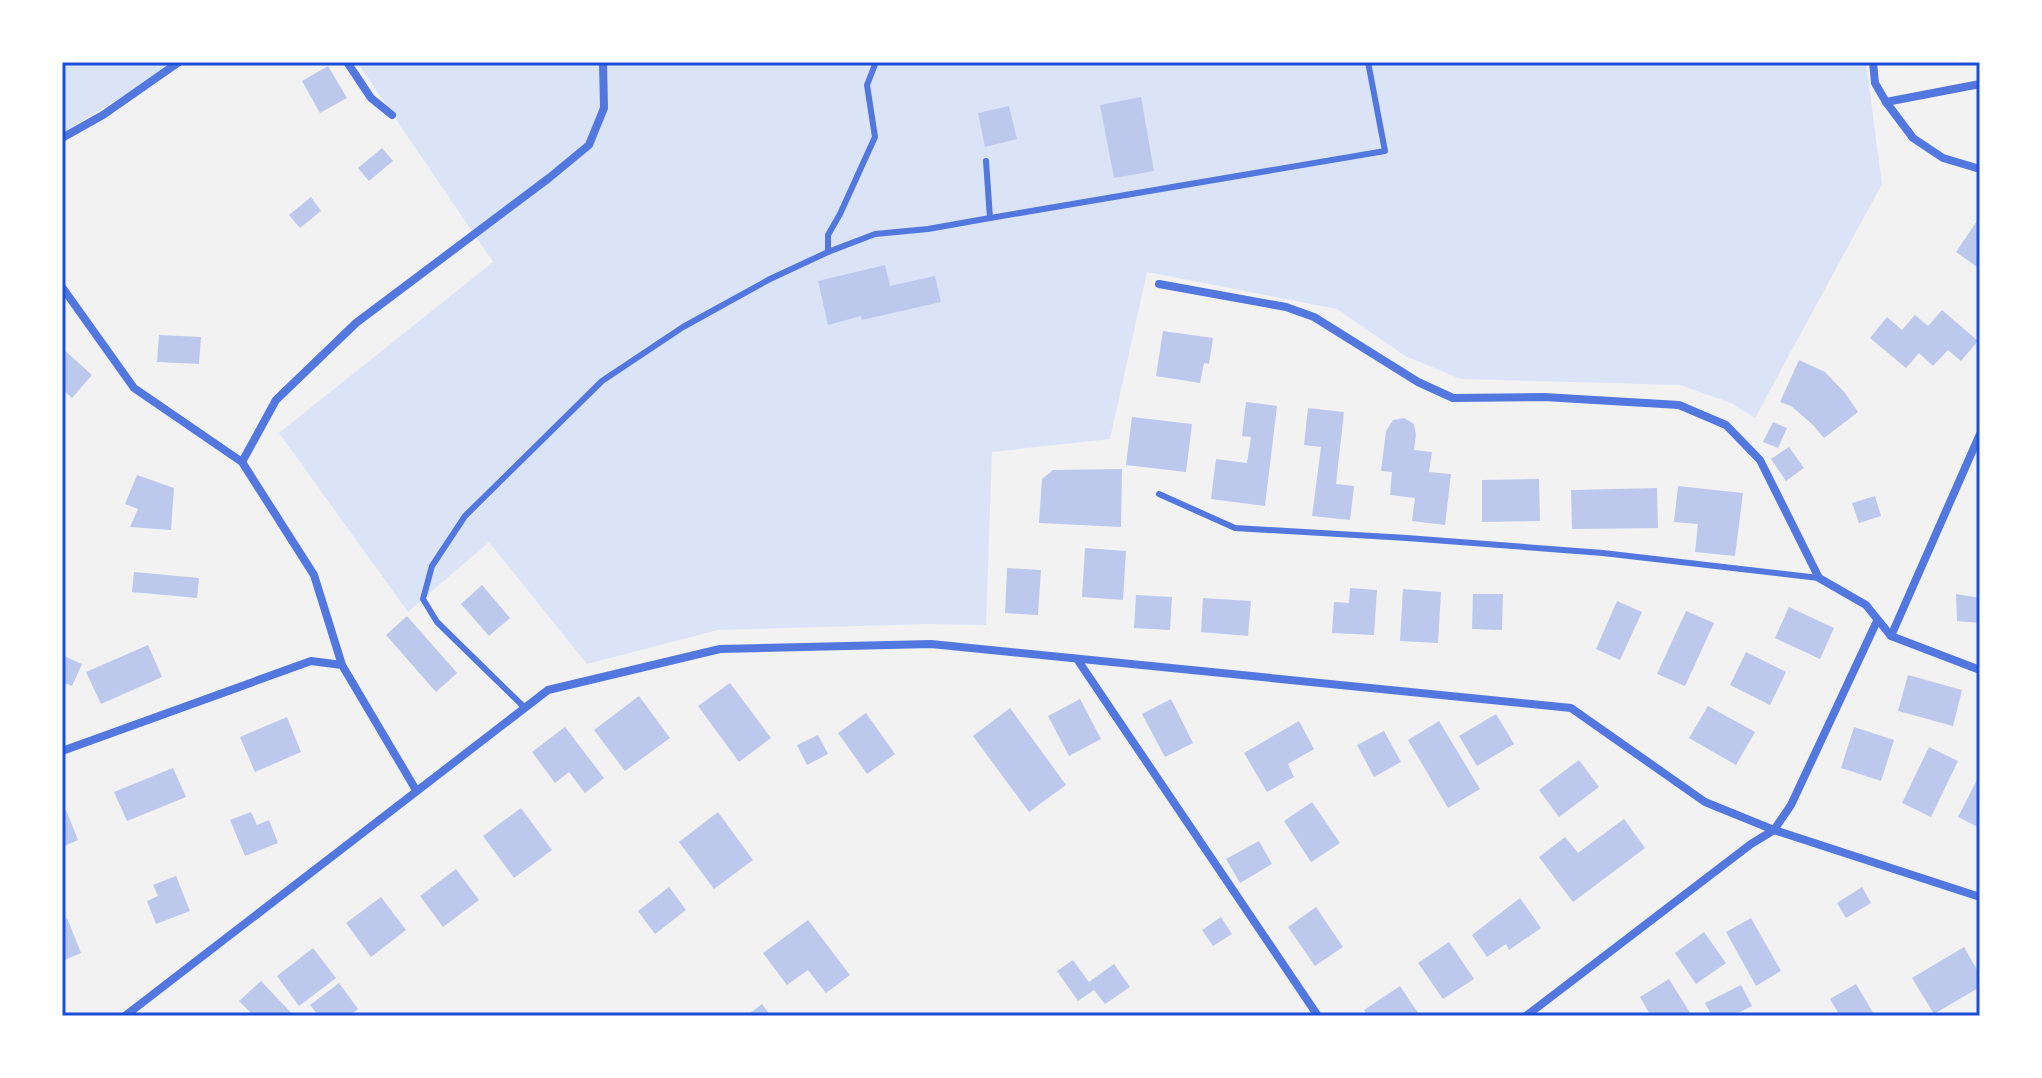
<svg xmlns="http://www.w3.org/2000/svg" width="2042" height="1078" viewBox="0 0 2042 1078" font-family="Barlow,sans-serif">
	<style>
		.green { fill: #dbe4f7 }
		.building { fill: #bdc9ec }
		.lines { fill: none; stroke-linecap: round; stroke-linejoin: round }
		.service { stroke: #5277de; stroke-width: 6 }
		.minor { stroke: #5277de; stroke-width: 8 }
		.neatline { fill: none; stroke: #1d4ed8; stroke-width: 3 }
	</style>
	<rect width="100%" height="100%" fill="#f2f2f2"/>
	<g class="green">
		<polygon points="62,62 179,62 62,133"/>
		<polygon points="357,62 1866,62 1882,184 1755,418 1731,403 1680,385 1461,379 1405,356 1337,309 1147,272 1110,439 992,452 986,625 927,624 718,630 587,664 489,542 408,612 279,433 493,262"/>
	</g>
	<g class="building">
		<polygon points="328,66 347,98 320,113 302,81"/>
		<polygon points="1141,97 1154,171 1114,178 1100,105"/>
		<polygon points="1009,106 1017,139 985,147 978,113"/>
		<polygon points="382,148 393,161 369,181 358,168"/>
		<polygon points="311,197 321,211 300,228 289,215"/>
		<polygon points="1977,221 1980,224 1980,269 1956,252"/>
		<polygon points="885,265 890,286 935,276 941,302 862,320 861,316 828,325 818,281"/>
		<polygon points="1942,310 1978,341 1961,361 1948,350 1933,366 1919,353 1906,368 1870,338 1887,317 1902,330 1915,315 1928,326"/>
		<polygon points="1163,331 1213,338 1209,364 1204,363 1200,383 1156,376"/>
		<polygon points="159,335 201,337 199,364 157,362"/>
		<polygon points="62,348 92,375 72,398 62,389"/>
		<polygon points="1799,360 1825,372 1845,393 1858,412 1824,438 1813,425 1791,406 1780,402"/>
		<polygon points="1246,402 1277,406 1265,506 1211,499 1216,459 1247,463 1251,437 1242,436"/>
		<polygon points="1308,408 1344,412 1336,484 1354,486 1350,520 1312,516 1321,447 1304,445"/>
		<polygon points="1132,417 1192,424 1186,472 1126,465"/>
		<polygon points="1404,418 1414,424 1416,435 1414,450 1432,452 1429,472 1451,474 1445,525 1412,521 1415,498 1390,495 1392,472 1381,471 1386,431 1393,420"/>
		<polygon points="1773,422 1787,428 1778,448 1763,442"/>
		<polygon points="1789,447 1804,468 1786,481 1771,459"/>
		<polygon points="1122,469 1121,527 1039,523 1042,479 1053,470"/>
		<polygon points="137,475 174,488 171,530 130,527 138,509 125,504"/>
		<polygon points="1539,479 1540,521 1482,522 1482,480"/>
		<polygon points="1678,486 1743,493 1735,556 1695,552 1698,524 1674,522"/>
		<polygon points="1657,488 1658,528 1572,529 1571,490"/>
		<polygon points="1875,496 1881,516 1859,523 1852,503"/>
		<polygon points="1085,548 1126,551 1123,600 1082,597"/>
		<polygon points="1007,568 1041,570 1038,615 1005,613"/>
		<polygon points="134,572 199,578 197,598 132,592"/>
		<polygon points="482,585 510,618 489,636 461,604"/>
		<polygon points="1350,588 1377,590 1374,635 1332,633 1334,602 1349,603"/>
		<polygon points="1403,589 1441,592 1438,643 1400,641"/>
		<polygon points="1473,594 1503,594 1502,630 1472,629"/>
		<polygon points="1956,594 1980,598 1980,623 1957,621"/>
		<polygon points="1136,595 1172,597 1170,630 1134,628"/>
		<polygon points="1203,598 1251,601 1248,636 1201,632"/>
		<polygon points="1617,601 1642,612 1620,660 1596,649"/>
		<polygon points="1789,607 1834,628 1820,659 1775,638"/>
		<polygon points="1686,611 1714,623 1685,686 1657,674"/>
		<polygon points="407,616 457,673 436,692 386,635"/>
		<polygon points="148,645 162,677 101,704 86,672"/>
		<polygon points="1746,652 1786,672 1770,705 1730,685"/>
		<polygon points="62,655 82,664 72,686 62,682"/>
		<polygon points="1908,675 1962,690 1953,726 1898,711"/>
		<polygon points="730,683 771,738 739,762 698,706"/>
		<polygon points="639,696 670,738 625,771 594,730"/>
		<polygon points="1080,699 1101,739 1069,756 1048,716"/>
		<polygon points="1171,699 1193,743 1165,757 1142,714"/>
		<polygon points="1708,706 1755,732 1736,765 1689,738"/>
		<polygon points="1010,708 1066,785 1029,812 973,736"/>
		<polygon points="866,713 895,754 867,774 838,733"/>
		<polygon points="1496,714 1514,744 1477,766 1459,736"/>
		<polygon points="287,717 301,752 255,772 240,737"/>
		<polygon points="1299,721 1314,749 1288,764 1294,777 1267,792 1244,753"/>
		<polygon points="1439,721 1480,789 1448,808 1408,740"/>
		<polygon points="565,727 604,778 585,793 569,772 555,783 532,752"/>
		<polygon points="1854,727 1894,740 1881,781 1841,768"/>
		<polygon points="1384,731 1401,762 1374,777 1357,745"/>
		<polygon points="818,735 828,754 807,765 797,745"/>
		<polygon points="1929,747 1958,761 1931,817 1902,803"/>
		<polygon points="1579,760 1599,787 1559,817 1539,790"/>
		<polygon points="173,768 186,797 127,821 114,792"/>
		<polygon points="1980,774 1980,828 1958,817"/>
		<polygon points="1312,802 1340,843 1311,862 1284,821"/>
		<polygon points="521,808 552,850 514,878 483,836"/>
		<polygon points="66,810 78,840 62,847 62,812"/>
		<polygon points="251,812 257,825 269,820 278,843 245,856 230,820"/>
		<polygon points="718,812 753,860 714,889 679,842"/>
		<polygon points="1624,819 1645,848 1573,902 1539,857 1565,837 1578,853"/>
		<polygon points="1259,841 1272,864 1240,883 1226,859"/>
		<polygon points="456,869 479,900 443,927 420,896"/>
		<polygon points="176,876 190,911 156,924 147,901 158,896 153,885"/>
		<polygon points="669,887 686,910 655,934 638,911"/>
		<polygon points="1862,887 1871,903 1846,918 1837,903"/>
		<polygon points="381,897 406,930 371,957 346,923"/>
		<polygon points="1520,898 1541,928 1509,950 1506,944 1487,957 1472,935"/>
		<polygon points="1316,907 1343,947 1315,966 1288,927"/>
		<polygon points="1221,917 1232,934 1213,946 1202,930"/>
		<polygon points="67,918 81,953 62,961 62,920"/>
		<polygon points="1751,918 1781,971 1756,986 1726,932"/>
		<polygon points="808,920 850,975 826,993 808,970 787,985 763,953"/>
		<polygon points="1704,932 1726,963 1696,984 1675,953"/>
		<polygon points="1449,942 1474,979 1443,999 1418,963"/>
		<polygon points="1964,947 1980,975 1980,987 1934,1014 1912,978"/>
		<polygon points="313,948 336,978 299,1006 277,976"/>
		<polygon points="1073,960 1089,982 1114,964 1130,987 1105,1004 1094,990 1078,1001 1057,971"/>
		<polygon points="1669,979 1692,1016 1651,1016 1640,997"/>
		<polygon points="261,981 294,1016 254,1016 239,1001"/>
		<polygon points="339,983 358,1009 349,1016 319,1016 310,1005"/>
		<polygon points="1856,984 1875,1016 1840,1016 1830,999"/>
		<polygon points="1741,985 1752,1006 1732,1016 1712,1016 1705,1003"/>
		<polygon points="1400,986 1420,1016 1368,1016 1364,1010"/>
		<polygon points="762,1004 771,1016 746,1016"/>
	</g>
	<g class="lines">
		<g class="service">
			<polyline points="990,218 1385,151 1368,62"/>
			<polyline points="828,252 828,235 840,214 875,137 867,85 876,62"/>
			<polyline points="1159,494 1235,528 1407,538 1603,553 1819,578"/>
			<polyline points="525,708 437,622 423,599 432,566 465,516 602,381 683,327 770,279 828,252 875,234 928,229 990,218 986,161"/>
		</g>
		<g class="minor">
			<polyline points="347,62 371,98 392,115"/>
			<polyline points="1873,62 1875,83 1886,102 1913,138 1943,158 1980,169"/>
			<polyline points="1886,102 1980,84"/>
			<polyline points="62,138 103,115 179,62"/>
			<polyline points="1159,284 1286,307 1314,317 1418,382 1453,398 1544,397 1679,405 1726,425 1760,460 1819,578 1866,605 1891,636 1980,670"/>
			<polyline points="62,287 134,388 242,462 314,575 342,665"/>
			<polyline points="242,462 276,400 356,323 549,178 589,145 604,108 603,62"/>
			<polyline points="1891,636 1980,434"/>
			<polyline points="1077,659 1318,1016"/>
			<polyline points="62,751 311,661 342,665 416,790"/>
			<polyline points="125,1016 548,690 720,649 931,644 1571,708 1705,802 1774,830 1980,897"/>
			<polyline points="1526,1016 1751,844 1774,830 1791,805 1877,621"/>
		</g>
	</g>
	<rect width="2042" height="1078" fill="none" stroke="#ffffff" stroke-width="128"/>
	<rect x="64" y="64" width="1914" height="950" class="neatline"/>
</svg>
